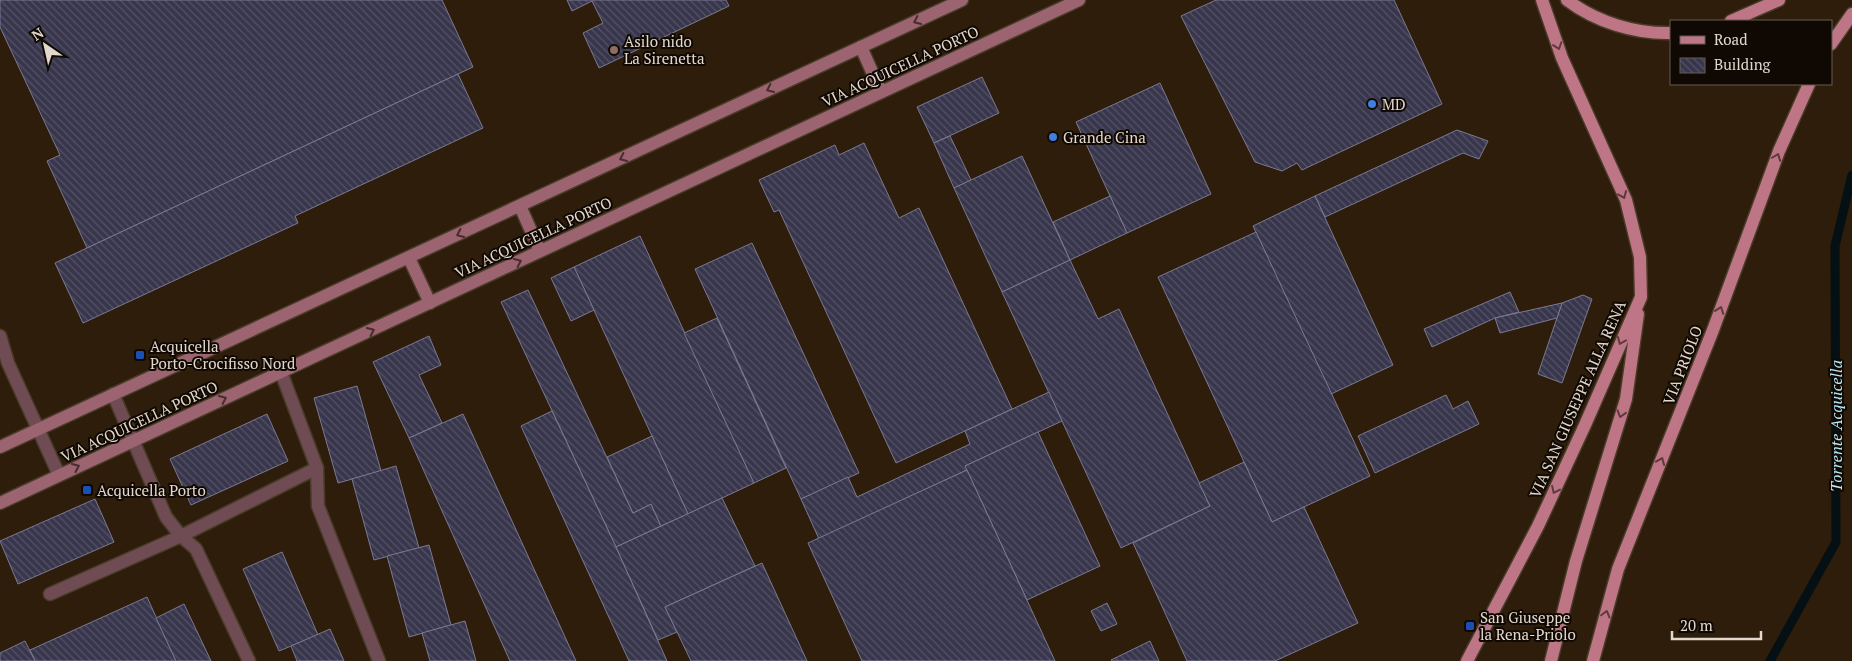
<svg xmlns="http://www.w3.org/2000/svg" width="1852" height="661" viewBox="0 0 1852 661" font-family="'PT Serif',serif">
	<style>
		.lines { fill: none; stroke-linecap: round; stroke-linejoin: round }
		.stream { stroke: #041014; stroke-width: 9 }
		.building { fill: url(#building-back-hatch); stroke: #7b7993 }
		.service-casing { stroke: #4a3b29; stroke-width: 15 }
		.minor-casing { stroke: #4a3b29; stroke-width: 15 }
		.secondary-casing { stroke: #4a3b29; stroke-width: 15 }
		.primary-casing { stroke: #4a3b29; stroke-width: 15 }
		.service { stroke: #6f4c53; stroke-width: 12 }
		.minor { stroke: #6f4c53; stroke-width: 12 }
		.secondary { stroke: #9c6470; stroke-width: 12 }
		.primary { stroke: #be7686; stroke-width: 12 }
		.oneway { stroke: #482d2f }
		.oneway2 { stroke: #5e3a3e }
		.education-dot { fill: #8d6e63; stroke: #100903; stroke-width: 2 }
		.shop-dot { fill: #3f7fe0; stroke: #100903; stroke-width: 2 }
		.transit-dot { fill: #1a4fb4; stroke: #100903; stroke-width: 2 }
		.labels { text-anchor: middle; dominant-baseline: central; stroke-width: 4; stroke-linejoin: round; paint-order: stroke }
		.poi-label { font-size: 15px; fill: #e3d8cd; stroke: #100903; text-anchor: start }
		.street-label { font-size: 15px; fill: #e3d8cd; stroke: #100903 }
		.water-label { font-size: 16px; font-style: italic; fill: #b7e9f8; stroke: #100903 }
	</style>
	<defs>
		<pattern id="building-back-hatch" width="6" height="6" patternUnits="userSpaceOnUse" patternTransform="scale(1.25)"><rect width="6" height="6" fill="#38364c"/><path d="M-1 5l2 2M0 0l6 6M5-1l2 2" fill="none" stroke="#555265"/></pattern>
	</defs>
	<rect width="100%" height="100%" fill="#2d1d0a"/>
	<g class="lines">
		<polyline class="stream" points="1770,661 1836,542 1835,246 1852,175"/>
	</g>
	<g class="building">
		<polygon points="0,0 442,0 473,67 87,248 47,161 60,155 0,27"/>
		<polygon points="567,0 726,0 729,6 599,68 583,33 603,23 592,1 572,11"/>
		<polygon points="1216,0 1394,0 1442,104 1302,170 1297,163 1282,171 1255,162 1181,16"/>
		<polygon points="458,74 483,128 295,216 298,223 83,323 55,263"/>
		<polygon points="982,77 999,113 934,143 917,107"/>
		<polygon points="1160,83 1211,194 1127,233 1076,122"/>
		<polygon points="1457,130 1488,141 1479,159 1463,153 1325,217 1315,196"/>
		<polygon points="950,136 971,180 954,188 934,143"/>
		<polygon points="864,143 899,218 919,208 1012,409 896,463 779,210 774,212 759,180 835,145 839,155"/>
		<polygon points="1022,156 1070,260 1002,292 954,188"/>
		<polygon points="1110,196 1127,233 1070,260 1053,222"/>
		<polygon points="1315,196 1393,365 1331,394 1253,226"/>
		<polygon points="1256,232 1370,476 1272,522 1158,277"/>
		<polygon points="640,236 754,483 688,514 574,267"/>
		<polygon points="752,243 859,473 801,499 695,269"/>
		<polygon points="1070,260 1098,319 1119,309 1210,506 1121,548 1002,292"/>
		<polygon points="574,267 594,310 571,321 551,278"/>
		<polygon points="528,290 633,513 651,504 661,526 616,547 501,302"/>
		<polygon points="1510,292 1519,312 1495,318 1432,347 1424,329"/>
		<polygon points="1583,295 1592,299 1562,383 1538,374 1562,303"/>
		<polygon points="1562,303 1557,318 1500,333 1495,318"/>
		<polygon points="717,318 786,468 754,483 684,333"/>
		<polygon points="429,336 441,365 419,375 442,423 409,438 373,362"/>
		<polygon points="357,386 381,471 338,483 314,398"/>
		<polygon points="1049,392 1062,421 965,466 967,470 819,539 801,499 848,477 857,497 970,444 965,431"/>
		<polygon points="1446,395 1453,409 1468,401 1479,424 1375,473 1358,436"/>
		<polygon points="552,411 616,547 667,661 629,661 521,426"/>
		<polygon points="267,414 288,461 191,505 170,459"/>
		<polygon points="463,414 576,661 510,661 409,438"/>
		<polygon points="1038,432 1100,566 1027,600 965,466"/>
		<polygon points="652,436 688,514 661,526 651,504 633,513 607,457"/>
		<polygon points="1244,462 1272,522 1304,507 1358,623 1275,661 1187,661 1133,543 1210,506 1199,483"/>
		<polygon points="396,466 419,548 374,560 352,479"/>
		<polygon points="967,470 1055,661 862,661 808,543"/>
		<polygon points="722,498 755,566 665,607 677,632 658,640 616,547"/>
		<polygon points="95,499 114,542 18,584 0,541"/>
		<polygon points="429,545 451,625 409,637 387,556"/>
		<polygon points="282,552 318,635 279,651 243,569"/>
		<polygon points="762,563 807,661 691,661 665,607"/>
		<polygon points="147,597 176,661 35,661 30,650"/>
		<polygon points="1107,603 1117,624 1101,631 1091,611"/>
		<polygon points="184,604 211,661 176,661 156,618"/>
		<polygon points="465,621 476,661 430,661 422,633"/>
		<polygon points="330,629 344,661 297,661 291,646"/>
		<polygon points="25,641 35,661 0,661 0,653"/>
		<polygon points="1150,641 1159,661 1112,661 1111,660"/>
	</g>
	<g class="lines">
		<defs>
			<g id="service">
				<polyline points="281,372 317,468 318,506 379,661"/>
				<polyline points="113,394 166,517 181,536 196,549 249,661"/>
				<polyline points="50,594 181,536 317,468"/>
			</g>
			<polyline id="minor" points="0,336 8,363 59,475"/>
			<g id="secondary">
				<polyline points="861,47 881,92"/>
				<polyline points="520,206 540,251"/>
				<polyline points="409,258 430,303"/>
				<polyline points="0,447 962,0"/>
				<polyline points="0,503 1079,0"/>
			</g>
			<g id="primary">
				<path d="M1567,0C1596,22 1635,34 1671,33"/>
				<polyline points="1731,21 1779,0"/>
				<polyline points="1831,44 1852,14"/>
				<polyline points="1467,661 1538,526 1585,425 1641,297 1640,257 1626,200 1562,58 1542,0"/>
				<polyline points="1551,661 1576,561 1626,399 1638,314"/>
				<polyline points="1593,661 1618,569 1713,330 1779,151 1809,84"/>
			</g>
		</defs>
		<use href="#service" class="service-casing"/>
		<use href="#minor" class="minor-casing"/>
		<use href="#secondary" class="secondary-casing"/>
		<use href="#primary" class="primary-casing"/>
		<use href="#service" class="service"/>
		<use href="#minor" class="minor"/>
		<use href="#secondary" class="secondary"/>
		<use href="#primary" class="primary"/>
	</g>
	<defs><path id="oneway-chevron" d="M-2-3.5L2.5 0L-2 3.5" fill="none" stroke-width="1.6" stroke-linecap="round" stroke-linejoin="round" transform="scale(1.25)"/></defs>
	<g class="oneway">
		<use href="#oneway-chevron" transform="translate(917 21) rotate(155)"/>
		<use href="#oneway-chevron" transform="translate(770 89) rotate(155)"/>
		<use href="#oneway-chevron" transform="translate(623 158) rotate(155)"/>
		<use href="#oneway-chevron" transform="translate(460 234) rotate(155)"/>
		<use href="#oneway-chevron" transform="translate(518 262) rotate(-25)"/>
		<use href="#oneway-chevron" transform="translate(371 331) rotate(-25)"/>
		<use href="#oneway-chevron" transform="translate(223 399) rotate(-25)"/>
		<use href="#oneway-chevron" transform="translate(76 467) rotate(-24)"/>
	</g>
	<g class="oneway2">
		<use href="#oneway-chevron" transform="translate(1558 46) rotate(71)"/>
		<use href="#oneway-chevron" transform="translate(1777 157) rotate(-69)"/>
		<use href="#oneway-chevron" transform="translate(1623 195) rotate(67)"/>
		<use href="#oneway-chevron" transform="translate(1720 310) rotate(-70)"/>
		<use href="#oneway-chevron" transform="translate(1621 341) rotate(113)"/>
		<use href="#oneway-chevron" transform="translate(1621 414) rotate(107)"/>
		<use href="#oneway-chevron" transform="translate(1661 461) rotate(-68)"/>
		<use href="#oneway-chevron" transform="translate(1555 490) rotate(115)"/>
		<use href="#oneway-chevron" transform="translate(1606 614) rotate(-75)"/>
	</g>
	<circle class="education-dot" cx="614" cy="50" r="5"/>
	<g class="shop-dot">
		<circle cx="1372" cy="104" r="5"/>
		<circle cx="1053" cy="137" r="5"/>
	</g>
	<g class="transit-dot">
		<rect x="135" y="350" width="10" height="10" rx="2.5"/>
		<rect x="82" y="485" width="10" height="10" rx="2.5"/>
		<rect x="1465" y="621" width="10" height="10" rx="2.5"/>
	</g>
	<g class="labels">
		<g class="poi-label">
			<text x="624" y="41">Asilo nido<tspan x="624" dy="17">La Sirenetta</tspan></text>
			<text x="1382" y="104">MD</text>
			<text x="1063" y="137">Grande Cina</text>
			<text x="150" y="346">Acquicella<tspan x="150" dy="17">Porto-Crocifisso Nord</tspan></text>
			<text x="97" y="490">Acquicella Porto</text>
			<text x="1480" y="617">San Giuseppe<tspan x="1480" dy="17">la Rena-Priolo</tspan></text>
		</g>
		<g class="street-label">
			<text transform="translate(900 66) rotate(-25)">VIA ACQUICELLA PORTO</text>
			<text transform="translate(533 237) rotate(-25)">VIA ACQUICELLA PORTO</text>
			<text transform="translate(1682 365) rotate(-69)">VIA PRIOLO</text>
			<text transform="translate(1577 399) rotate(-66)">VIA SAN GIUSEPPE ALLA RENA</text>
			<text transform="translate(139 421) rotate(-25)">VIA ACQUICELLA PORTO</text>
		</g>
		<g class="water-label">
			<text transform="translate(1836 426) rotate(-90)">Torrente Acquicella</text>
		</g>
	</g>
	<rect x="1670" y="20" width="162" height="65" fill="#100903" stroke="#645c54"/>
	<rect x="1680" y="36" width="25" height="8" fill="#be7686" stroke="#645c54"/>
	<text x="1714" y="45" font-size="15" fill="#e3d8cd">Road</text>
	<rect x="1680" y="58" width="25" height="15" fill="url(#building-back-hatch)" stroke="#645c54"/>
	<text x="1714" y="70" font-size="15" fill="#e3d8cd">Building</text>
	<g transform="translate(45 45) rotate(326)" stroke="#100903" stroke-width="4" paint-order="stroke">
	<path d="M0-4L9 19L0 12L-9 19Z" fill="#e3d8cd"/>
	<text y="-8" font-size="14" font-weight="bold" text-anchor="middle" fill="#e3d8cd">N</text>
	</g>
	<path d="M1672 631v8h89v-8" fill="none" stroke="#e3d8cd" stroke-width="2.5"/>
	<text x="1680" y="631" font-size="15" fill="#e3d8cd" stroke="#100903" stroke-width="4" paint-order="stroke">20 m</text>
</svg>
